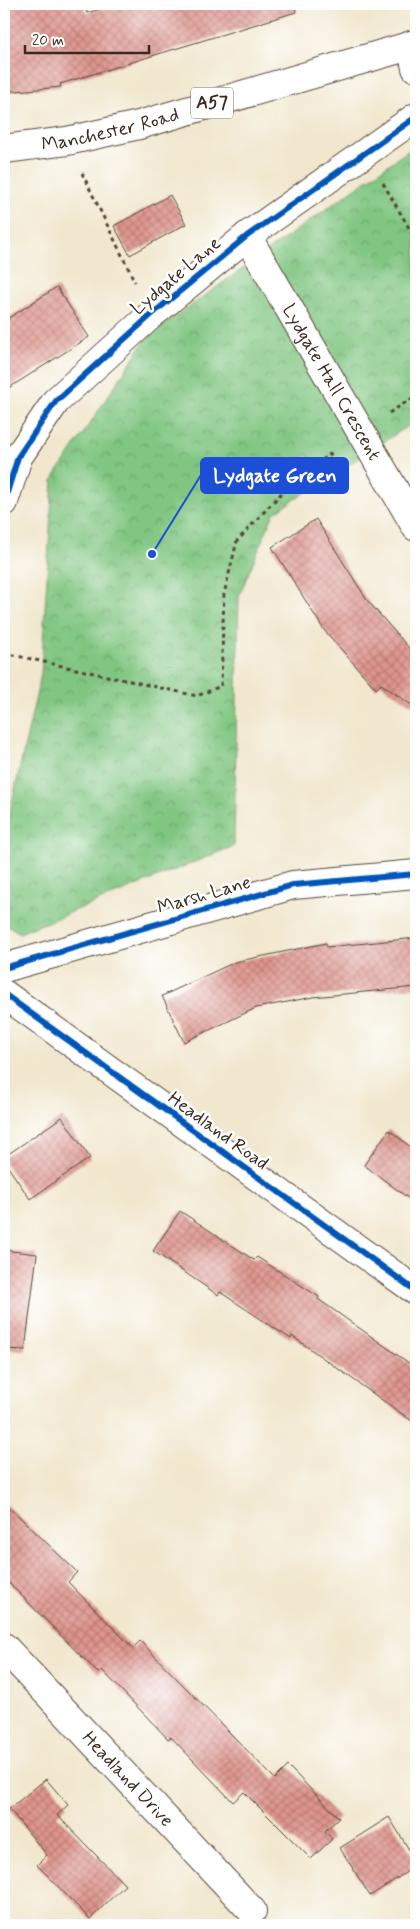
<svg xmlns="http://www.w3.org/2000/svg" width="420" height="1929" viewBox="0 0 420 1929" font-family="Mynerve,sans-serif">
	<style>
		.park { fill: url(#park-crowns); stroke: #5e7850 }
		.building { fill: url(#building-cross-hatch) }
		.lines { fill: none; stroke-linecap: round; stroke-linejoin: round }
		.minor-casing { stroke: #564638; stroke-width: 30 }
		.tertiary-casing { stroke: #564638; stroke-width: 30 }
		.primary-casing { stroke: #564638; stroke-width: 30 }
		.path { stroke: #564638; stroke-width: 3; stroke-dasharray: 4 4; stroke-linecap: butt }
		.minor { stroke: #fff; stroke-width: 28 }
		.tertiary { stroke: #fff; stroke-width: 28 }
		.primary { stroke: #fff; stroke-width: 28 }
		.cycleway-casing { stroke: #fff; stroke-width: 9 }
		.cycleway { stroke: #0057b8; stroke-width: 6 }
		.labels { text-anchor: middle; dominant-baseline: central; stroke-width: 5; stroke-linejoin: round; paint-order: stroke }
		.shield { fill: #fff; stroke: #766a62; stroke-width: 1 }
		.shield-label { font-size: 18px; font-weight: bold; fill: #3b2a1e }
		.street-label { font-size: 19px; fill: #3b2a1e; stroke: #fff }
		.leader { fill: none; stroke: #1d4ed8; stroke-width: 2 }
		.callout-dot { fill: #1d4ed8; stroke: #fff; stroke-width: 2 }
		.callout { fill: #1d4ed8; stroke: #1d4ed8; stroke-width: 2 }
		.callout-label { font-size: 20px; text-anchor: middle; font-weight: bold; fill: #fff }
	</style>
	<defs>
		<pattern id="park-crowns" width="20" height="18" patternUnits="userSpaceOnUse" patternTransform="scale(1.25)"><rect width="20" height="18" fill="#80c681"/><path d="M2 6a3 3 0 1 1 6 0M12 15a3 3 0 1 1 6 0" fill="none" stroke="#6aa169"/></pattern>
		<pattern id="building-cross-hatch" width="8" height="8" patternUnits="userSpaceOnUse" patternTransform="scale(1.25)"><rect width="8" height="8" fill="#df948d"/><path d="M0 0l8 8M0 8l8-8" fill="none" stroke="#b67973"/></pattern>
	</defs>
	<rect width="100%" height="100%" fill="#fff"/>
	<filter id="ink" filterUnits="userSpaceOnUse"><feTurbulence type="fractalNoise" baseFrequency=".02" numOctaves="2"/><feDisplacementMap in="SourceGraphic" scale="10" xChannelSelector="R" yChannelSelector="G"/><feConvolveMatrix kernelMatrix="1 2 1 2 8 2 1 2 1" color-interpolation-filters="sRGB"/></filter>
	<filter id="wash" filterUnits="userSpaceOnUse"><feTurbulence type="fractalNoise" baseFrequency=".0096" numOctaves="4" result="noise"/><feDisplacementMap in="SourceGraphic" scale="20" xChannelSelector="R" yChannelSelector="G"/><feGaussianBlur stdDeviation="1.12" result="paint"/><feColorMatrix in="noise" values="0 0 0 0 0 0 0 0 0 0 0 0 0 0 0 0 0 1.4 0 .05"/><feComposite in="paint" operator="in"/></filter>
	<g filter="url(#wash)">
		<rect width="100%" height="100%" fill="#f1e7ce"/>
		<polygon class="park" points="416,145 416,421 274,513 239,596 234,846 20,933 4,923 4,838 41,674 53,479 148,336"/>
		<g id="blocks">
			<g class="building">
				<polygon points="36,4 84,4 87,13 117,4 295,4 296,12 60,84 61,87 4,92 4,7"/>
				<polygon points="170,195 186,224 130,255 114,226"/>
				<polygon points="57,287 89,337 4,391 4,321"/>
				<polygon points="316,519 367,600 416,656 416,708 381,684 376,689 324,630 272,547"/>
				<polygon points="416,938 416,987 313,997 256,1008 184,1042 162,996 235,962 326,943 327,947"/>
				<polygon points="62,1117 90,1158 30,1199 4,1161 4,1157"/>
				<polygon points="389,1130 416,1151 416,1204 364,1165"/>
				<polygon points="180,1211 254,1260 257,1257 319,1297 318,1299 416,1368 416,1424 292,1336 291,1339 220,1292 218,1295 153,1251"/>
				<polygon points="4,1250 37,1254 25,1350 4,1349"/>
				<polygon points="4,1502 77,1572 68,1582 133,1648 140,1641 275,1779 288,1766 339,1818 325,1831 332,1839 311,1859 244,1792 233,1802 171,1737 168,1739 102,1670 98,1673 4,1578"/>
				<polygon points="46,1779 68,1805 57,1815 125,1885 90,1919 37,1865 47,1855 9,1809"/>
				<polygon points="389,1817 416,1861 416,1866 370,1896 340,1848"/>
			</g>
		</g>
	</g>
	<g filter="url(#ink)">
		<use href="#blocks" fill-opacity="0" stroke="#564638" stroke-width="1"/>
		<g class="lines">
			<defs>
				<g id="minor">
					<path id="s1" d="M247,236L416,527"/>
					<polyline points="4,968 293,885 416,874"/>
					<polyline points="4,994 416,1291"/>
					<path id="s2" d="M4,1647L252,1911"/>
				</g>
				<g id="tertiary">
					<polyline points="411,45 416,68"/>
					<polyline points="4,502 18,457 56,401 151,315 247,236 416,117"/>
				</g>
				<g id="primary">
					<path id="s3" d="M4,149L67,141L139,125L416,44"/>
				</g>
			</defs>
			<use href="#minor" class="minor-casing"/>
			<use href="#tertiary" class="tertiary-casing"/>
			<use href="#primary" class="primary-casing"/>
			<g class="path">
				<polyline points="82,173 135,282"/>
				<polyline points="383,183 416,240"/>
				<polyline points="389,413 416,396"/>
				<polyline points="4,653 197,696 221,686 224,594 237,541 290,484 333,452"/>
			</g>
			<use href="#minor" class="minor"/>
			<use href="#tertiary" class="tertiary"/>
			<use href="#primary" class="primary"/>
			<defs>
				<g id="cycleway">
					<polyline points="4,502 18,457 56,401 151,315 247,236 416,117"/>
					<polyline points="4,968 293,885 416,874"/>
					<polyline points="4,994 416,1291"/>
				</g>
			</defs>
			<use href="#cycleway" class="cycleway-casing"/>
			<use href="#cycleway" class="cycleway"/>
		</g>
	</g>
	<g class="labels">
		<rect class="shield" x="191" y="87.5" width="42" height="31" rx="4"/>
		<g class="shield-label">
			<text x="212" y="103">A57</text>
		</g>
		<g class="street-label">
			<text stroke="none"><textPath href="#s3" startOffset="108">Manchester Road</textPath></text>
			<text transform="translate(176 276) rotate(-40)">Lydgate Lane</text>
			<text stroke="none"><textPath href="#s1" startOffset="169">Lydgate Hall Crescent</textPath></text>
			<text transform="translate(204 895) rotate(-16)">Marsh Lane</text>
			<text transform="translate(218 1131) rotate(36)">Headland Road</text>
			<text stroke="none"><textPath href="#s2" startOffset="181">Headland Drive</textPath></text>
		</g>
	</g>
	<path class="leader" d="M152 554L201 475"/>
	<circle class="callout-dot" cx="152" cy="554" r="5"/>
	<rect class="callout" x="201" y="458" width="147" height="35" rx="5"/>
	<g class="callout-label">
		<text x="275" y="482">Lydgate Green</text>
	</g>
	<rect width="420" height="1929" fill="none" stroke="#fff" stroke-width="20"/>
	<path d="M25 45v8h124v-8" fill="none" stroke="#3b2a1e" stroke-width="2.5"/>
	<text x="32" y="45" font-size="15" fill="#3b2a1e" stroke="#ffffff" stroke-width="4" paint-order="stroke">20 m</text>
</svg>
